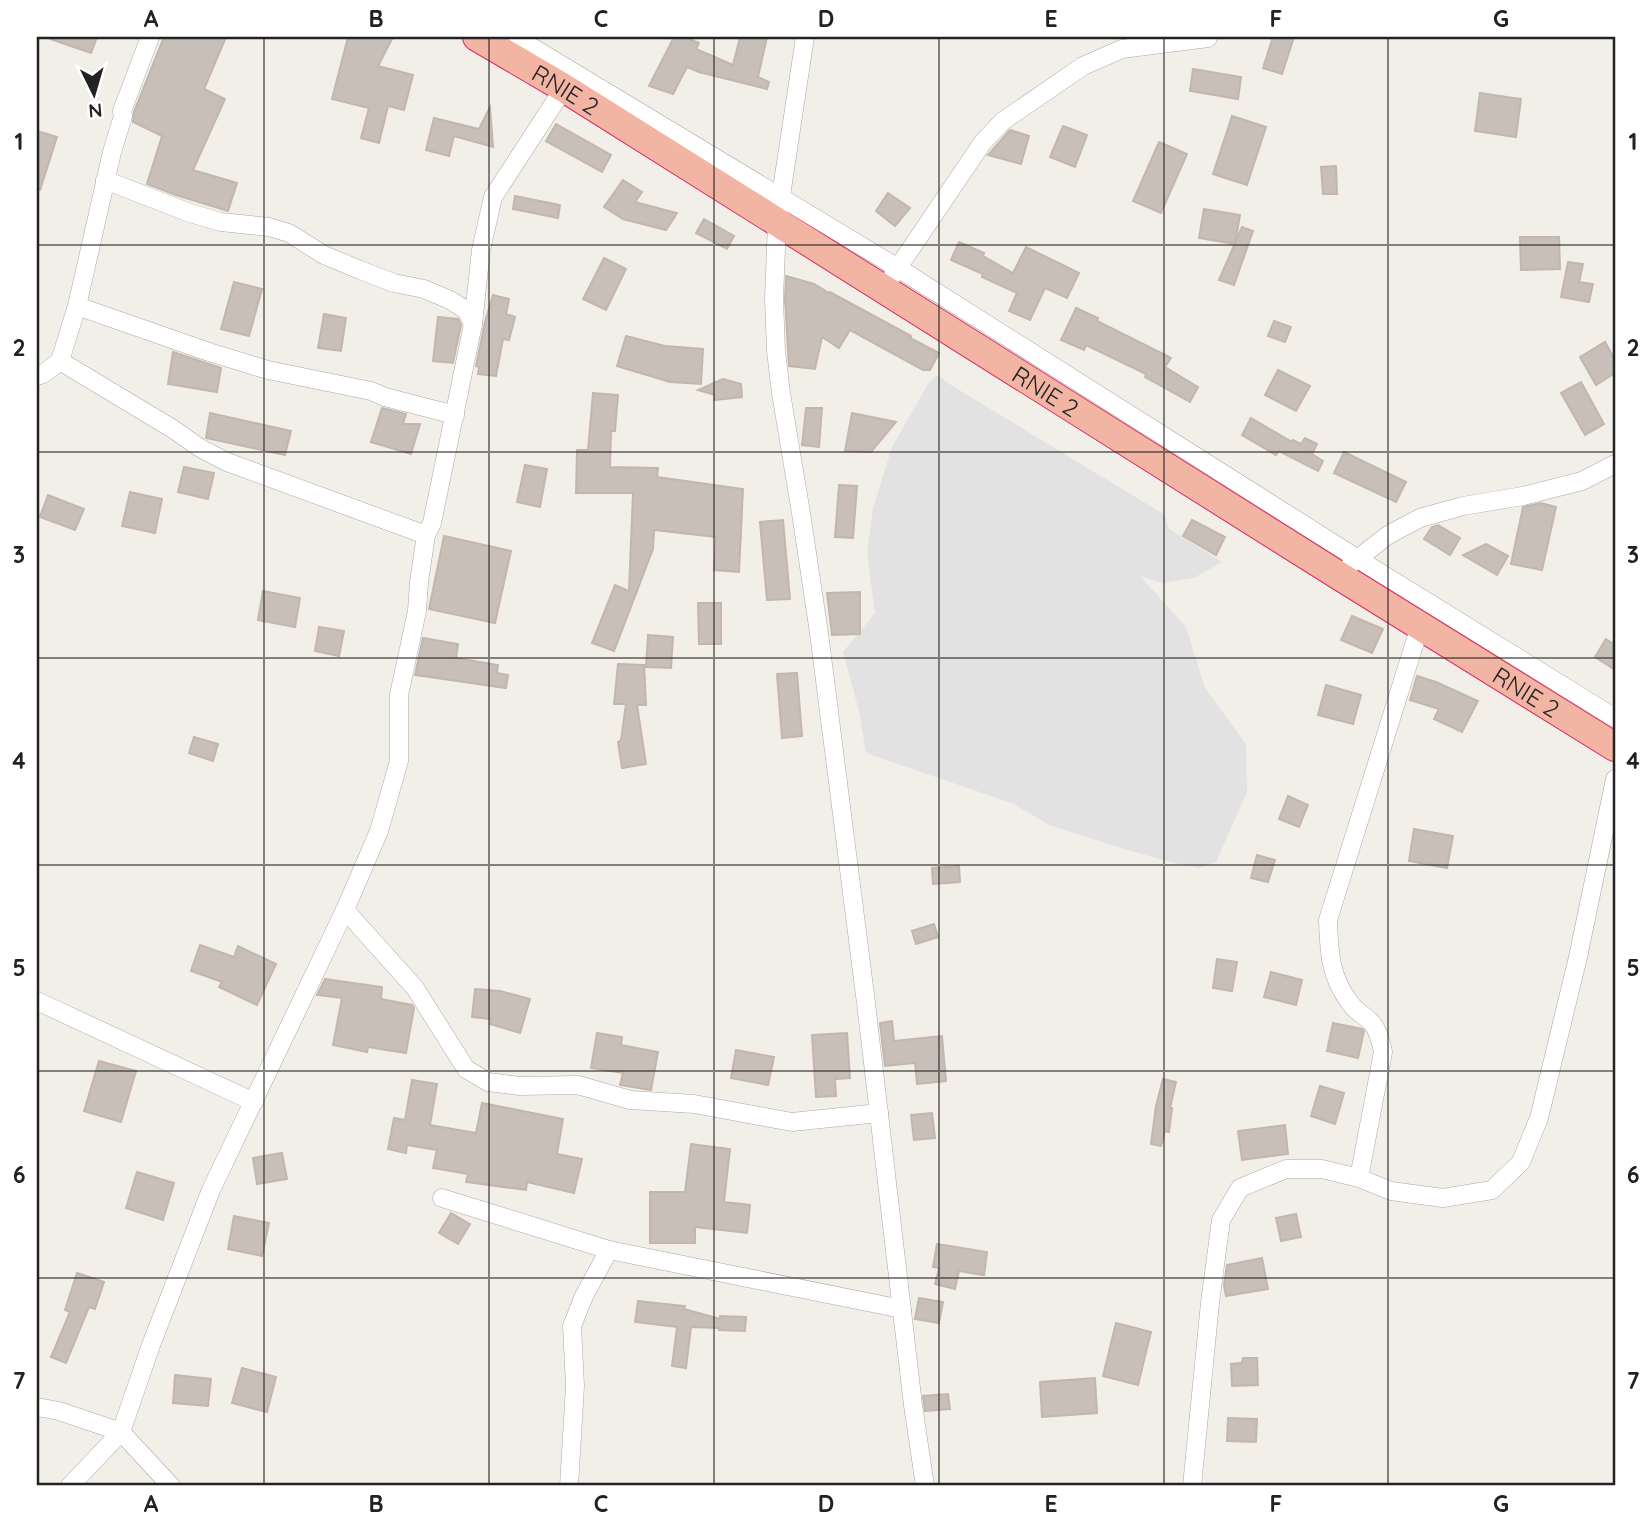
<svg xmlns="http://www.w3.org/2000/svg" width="1652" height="1523" viewBox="0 0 1652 1523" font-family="Quicksand,sans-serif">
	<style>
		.parking { fill: #e2e2e2 }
		.building { fill: #c7bfb8; stroke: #c4b6ab; stroke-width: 2 }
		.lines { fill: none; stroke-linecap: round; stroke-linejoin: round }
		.minor-casing { stroke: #a9a9a9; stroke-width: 19 }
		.trunk-casing { stroke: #dc2a67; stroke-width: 30 }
		.minor { stroke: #fff; stroke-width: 18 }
		.trunk { stroke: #f2b4a3; stroke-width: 28 }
		.grid { fill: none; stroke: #222; stroke-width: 2; stroke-opacity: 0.55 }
		.labels { text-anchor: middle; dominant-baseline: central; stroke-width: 5; stroke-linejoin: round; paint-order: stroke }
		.street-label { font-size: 24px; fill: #222; stroke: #fff }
		.neatline { fill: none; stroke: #222; stroke-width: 2.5 }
		.grid-label { font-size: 23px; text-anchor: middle; font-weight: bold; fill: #222 }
	</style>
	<rect width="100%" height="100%" fill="#f2efe9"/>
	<polygon class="parking" points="937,375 951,385 1165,515 1169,529 1222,562 1194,578 1163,583 1140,576 1186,627 1205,688 1246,744 1247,792 1216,862 1199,868 1166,861 1121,848 1049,825 1014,804 866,753 859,711 843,652 875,613 867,553 873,508 892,447 928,384"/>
	<g class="building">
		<polygon points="51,37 97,37 91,53 50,39"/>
		<polygon points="164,37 226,37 204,89 225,99 193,170 237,183 228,211 176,195 147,184 162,136 133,122 134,112"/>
		<polygon points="348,37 393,37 378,66 413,75 404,110 388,106 379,143 361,138 369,108 332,99"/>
		<polygon points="674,37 684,37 699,43 696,49 733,65 740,37 767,37 758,77 769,82 767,89 699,72 687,67 673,94 649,86"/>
		<polygon points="1273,37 1294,37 1282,74 1263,68"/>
		<polygon points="1193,69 1241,77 1238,99 1190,91"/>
		<polygon points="1480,93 1521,99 1516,137 1475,131"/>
		<polygon points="490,107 493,147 454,136 449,156 426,150 434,118 479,129"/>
		<polygon points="1232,116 1266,127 1247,185 1213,174"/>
		<polygon points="556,124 611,155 602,172 546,141"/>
		<polygon points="1063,126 1087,135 1075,167 1050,157"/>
		<polygon points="1010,130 1029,136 1021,164 988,155"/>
		<polygon points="37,131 57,137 40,190 37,190"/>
		<polygon points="1159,142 1187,154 1161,213 1133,201"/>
		<polygon points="1336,166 1337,194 1323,194 1321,167"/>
		<polygon points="623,180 642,192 635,202 677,213 666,230 623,219 604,207"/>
		<polygon points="888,193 910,208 895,226 876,211"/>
		<polygon points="515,196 560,205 558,218 513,209"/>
		<polygon points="1204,209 1240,215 1235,244 1199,238"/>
		<polygon points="704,219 734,236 727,249 696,233"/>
		<polygon points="1242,227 1253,231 1234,285 1219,280"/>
		<polygon points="1520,237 1559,237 1560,269 1521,270"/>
		<polygon points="959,242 984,253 983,256 1013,273 1026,247 1079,273 1067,298 1045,288 1030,320 1009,311 1017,293 982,277 983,274 951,260"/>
		<polygon points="604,258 626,269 606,310 583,299"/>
		<polygon points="1568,262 1583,264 1579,282 1593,284 1589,302 1561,297"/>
		<polygon points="786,276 814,284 829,293 830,292 911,336 910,338 939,353 930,370 923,370 850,330 839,348 822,337 815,369 789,366 785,299"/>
		<polygon points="234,282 262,289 249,336 221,329"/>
		<polygon points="493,295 509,299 506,314 515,317 509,340 503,339 496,376 478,374 479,367 476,366 485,322"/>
		<polygon points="1076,308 1098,318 1097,321 1171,358 1165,367 1198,387 1190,402 1145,377 1146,374 1086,345 1084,350 1061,340"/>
		<polygon points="324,314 346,318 341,351 318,348"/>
		<polygon points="438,317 458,319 461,325 453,363 433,361"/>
		<polygon points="1274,321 1291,327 1285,342 1268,336"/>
		<polygon points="626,336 665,346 703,349 701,384 670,382 617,366"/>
		<polygon points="1605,342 1615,360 1615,373 1596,385 1580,357"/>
		<polygon points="173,352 221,368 217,392 168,384"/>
		<polygon points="1278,370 1310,386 1296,411 1265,395"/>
		<polygon points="723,379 741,384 742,397 714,400 715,395 698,390"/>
		<polygon points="1581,382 1604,424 1585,435 1561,393"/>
		<polygon points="593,393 618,395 615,431 611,431 610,467 658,468 657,477 743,489 739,572 714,570 716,537 654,530 653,549 614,651 592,643 615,585 629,591 633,493 576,493 577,450 588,450"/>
		<polygon points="382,408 406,414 403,424 420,424 411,454 371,442"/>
		<polygon points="806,408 822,408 819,447 802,445"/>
		<polygon points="210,413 291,431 285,455 206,438"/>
		<polygon points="852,413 896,422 871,452 845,451"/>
		<polygon points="1251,418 1292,442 1293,440 1301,444 1305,438 1317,444 1312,454 1323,461 1318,471 1279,451 1276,455 1242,435"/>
		<polygon points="1344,452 1406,482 1396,502 1334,473"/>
		<polygon points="525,465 547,469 540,507 517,502"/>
		<polygon points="184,467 214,473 208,499 178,492"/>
		<polygon points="839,485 857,486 853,538 835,537"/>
		<polygon points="130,492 162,499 155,533 122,526"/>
		<polygon points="48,495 84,509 75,530 40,517"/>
		<polygon points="1541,503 1556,507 1542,570 1511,564 1523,507"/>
		<polygon points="783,520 790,599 767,600 760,522"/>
		<polygon points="1192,520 1225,537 1216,555 1183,536"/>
		<polygon points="1438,525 1460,538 1450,555 1424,539 1432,527"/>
		<polygon points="444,536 511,551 495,623 429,609"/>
		<polygon points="1486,544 1508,556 1497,575 1463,555"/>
		<polygon points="263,591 300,598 295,627 258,620"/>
		<polygon points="860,592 860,634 832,635 827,593"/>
		<polygon points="698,603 721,603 721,644 699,644"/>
		<polygon points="1352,616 1383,629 1372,653 1341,640"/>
		<polygon points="319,627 344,631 339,656 315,651"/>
		<polygon points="648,635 673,637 671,668 646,667"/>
		<polygon points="423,638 458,644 456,658 498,665 497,673 508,675 506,688 415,675"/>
		<polygon points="1606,639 1615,645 1615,670 1595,657"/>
		<polygon points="618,664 644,665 646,705 637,705 646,764 622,768 618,742 621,740 626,704 614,704"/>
		<polygon points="797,673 802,736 782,738 777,674"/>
		<polygon points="1417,676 1436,682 1478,701 1462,732 1434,719 1439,709 1410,700"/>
		<polygon points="1326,685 1361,695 1353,724 1318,715"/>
		<polygon points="194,737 218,744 213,761 189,753"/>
		<polygon points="1288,796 1308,805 1299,827 1279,819"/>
		<polygon points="1414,829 1453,836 1447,868 1409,861"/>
		<polygon points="1257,855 1275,860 1268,882 1251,878"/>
		<polygon points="959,866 960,882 933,884 932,868"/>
		<polygon points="934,924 938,937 916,944 912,931"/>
		<polygon points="200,945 234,957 238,946 276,964 257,1005 219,987 222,982 191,971"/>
		<polygon points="1217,959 1237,962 1232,991 1213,988"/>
		<polygon points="1271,972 1302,980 1296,1005 1264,997"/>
		<polygon points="325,979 382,987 381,999 412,1005 414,1008 406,1053 368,1047 367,1052 333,1045 342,998 317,995"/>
		<polygon points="475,989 500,991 530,999 520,1033 490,1024 491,1019 472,1017"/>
		<polygon points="892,1021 894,1041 942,1036 946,1081 917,1084 915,1063 885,1066 880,1023"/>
		<polygon points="1333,1023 1362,1029 1364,1031 1358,1058 1327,1051"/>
		<polygon points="597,1033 622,1037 621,1045 658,1052 651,1090 620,1085 623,1073 591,1068"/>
		<polygon points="847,1033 850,1078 835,1079 836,1096 816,1097 812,1035"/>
		<polygon points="736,1050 774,1057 768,1085 731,1078"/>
		<polygon points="99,1061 136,1071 121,1122 84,1111"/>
		<polygon points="1163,1079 1176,1082 1170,1108 1172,1108 1169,1132 1165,1131 1161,1146 1151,1144 1156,1106"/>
		<polygon points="412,1080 437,1084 430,1125 476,1133 482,1103 563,1119 557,1154 582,1159 574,1193 527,1182 526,1190 466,1182 468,1174 433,1168 437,1150 407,1145 406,1153 388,1149 394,1118 405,1120"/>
		<polygon points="1320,1086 1344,1093 1335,1124 1311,1116"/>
		<polygon points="932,1113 935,1138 914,1140 911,1115"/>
		<polygon points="1285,1125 1288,1154 1242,1160 1238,1131"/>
		<polygon points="691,1144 730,1149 724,1202 750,1205 747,1233 695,1227 695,1243 650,1243 650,1192 685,1192"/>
		<polygon points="282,1153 287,1179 257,1184 253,1158"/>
		<polygon points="137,1172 174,1183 163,1220 126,1208"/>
		<polygon points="451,1213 470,1224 458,1244 439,1233"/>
		<polygon points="1296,1214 1301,1237 1281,1241 1276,1218"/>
		<polygon points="234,1216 269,1223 262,1256 228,1249"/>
		<polygon points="937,1244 987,1252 984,1275 959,1271 955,1289 935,1284 939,1268 933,1267"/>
		<polygon points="1262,1258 1268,1289 1226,1296 1224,1285 1227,1265"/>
		<polygon points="77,1273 104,1282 95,1309 89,1307 66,1363 51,1357 70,1312 65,1310"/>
		<polygon points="919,1298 943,1302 939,1323 915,1319"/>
		<polygon points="638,1301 685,1306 684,1309 720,1319 720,1316 746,1317 745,1331 719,1330 719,1328 691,1327 686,1368 672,1366 677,1327 635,1322"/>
		<polygon points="1116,1323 1151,1332 1138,1385 1103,1376"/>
		<polygon points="1243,1358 1257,1358 1258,1385 1232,1386 1231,1364 1242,1363"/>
		<polygon points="242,1368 276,1377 267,1412 232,1403"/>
		<polygon points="175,1375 211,1379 208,1406 173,1403"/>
		<polygon points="1095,1378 1097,1413 1042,1417 1040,1382"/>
		<polygon points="948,1394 950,1409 925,1411 923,1396"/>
		<polygon points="1228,1418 1257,1419 1256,1442 1227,1441"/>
	</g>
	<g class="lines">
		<defs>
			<g id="minor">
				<polyline points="515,37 898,268 1358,559 1615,718"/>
				<polyline points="805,37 777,222 774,299 776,351 781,393 801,513 819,633 866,1003 913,1405 925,1486"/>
				<polyline points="105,180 190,213 221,222 269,227 289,233 324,255 360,270 394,283 424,289 450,300 467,311 473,324"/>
				<polyline points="893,275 983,142 1003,121 1083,66 1122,49 1208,38"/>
				<polyline points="77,306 209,352 268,370 371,391 385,397 455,415"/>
				<polyline points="60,361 173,429 200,448 227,462 426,535"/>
				<polyline points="37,376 43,374 60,361 77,306 112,152 123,116 122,111 150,37"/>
				<polyline points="1351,564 1388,535 1420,518 1463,506 1523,496 1582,481 1615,464"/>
				<polyline points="345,910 415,988 466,1069 488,1082 520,1086 578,1085 630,1100 694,1104 792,1122 879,1113"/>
				<polyline points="37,1001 254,1102"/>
				<path d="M1359,1178L1383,1052C1381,1042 1378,1029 1371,1022C1364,1015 1355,1011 1350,1003C1330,977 1329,952 1328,920L1420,626"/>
				<polyline points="442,1198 609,1250 902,1309"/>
				<polyline points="37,1407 59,1411 121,1432 171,1486"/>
				<polyline points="70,1486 121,1432 151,1345 211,1190 345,910 379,831 399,761 399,695 417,611 419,582 426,535 432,523 473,324 481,250 493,197 564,88"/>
				<polyline points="569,1486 575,1386 572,1326 584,1296 609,1250"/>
				<polyline points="1192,1486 1210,1303 1221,1220 1240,1188 1286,1169 1322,1169 1359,1178 1391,1191 1443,1198 1492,1190 1521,1162 1539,1118 1578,957 1615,779"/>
			</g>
			<g id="trunk">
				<path id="s1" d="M477,37L564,88L1338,575L1615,747"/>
			</g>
		</defs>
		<use href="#minor" class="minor-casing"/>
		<use href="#trunk" class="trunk-casing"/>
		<use href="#minor" class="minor"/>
		<use href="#trunk" class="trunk"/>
	</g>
	<path class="grid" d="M264,37V1486M489,37V1486M714,37V1486M939,37V1486M1164,37V1486M1388,37V1486M37,245H1615M37,452H1615M37,658H1615M37,865H1615M37,1071H1615M37,1278H1615"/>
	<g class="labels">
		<g class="street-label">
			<text stroke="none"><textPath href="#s1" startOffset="103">RNIE 2</textPath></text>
			<text stroke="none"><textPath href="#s1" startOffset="670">RNIE 2</textPath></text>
			<text stroke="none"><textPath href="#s1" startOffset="1237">RNIE 2</textPath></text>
		</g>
	</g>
	<rect width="1652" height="1523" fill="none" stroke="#ffffff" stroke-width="77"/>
	<g transform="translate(94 94) rotate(175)" stroke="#ffffff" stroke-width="5" paint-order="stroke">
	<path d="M0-5L12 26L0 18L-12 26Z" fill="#222222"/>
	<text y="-10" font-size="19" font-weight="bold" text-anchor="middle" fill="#222222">N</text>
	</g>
	<rect x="38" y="38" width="1576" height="1446" class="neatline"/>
	<g class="grid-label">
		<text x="151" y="27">A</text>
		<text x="376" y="27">B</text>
		<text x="601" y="27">C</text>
		<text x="826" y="27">D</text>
		<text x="1051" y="27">E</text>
		<text x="1276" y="27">F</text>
		<text x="1501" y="27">G</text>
		<text x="19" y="150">1</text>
		<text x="1633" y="150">1</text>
		<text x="19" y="356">2</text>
		<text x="1633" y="356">2</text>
		<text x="19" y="563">3</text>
		<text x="1633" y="563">3</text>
		<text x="19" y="769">4</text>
		<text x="1633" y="769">4</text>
		<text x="19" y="976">5</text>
		<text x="1633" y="976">5</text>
		<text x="19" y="1183">6</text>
		<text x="1633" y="1183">6</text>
		<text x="19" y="1389">7</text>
		<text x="1633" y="1389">7</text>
		<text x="151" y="1512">A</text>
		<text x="376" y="1512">B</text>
		<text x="601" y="1512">C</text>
		<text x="826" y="1512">D</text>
		<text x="1051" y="1512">E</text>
		<text x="1276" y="1512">F</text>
		<text x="1501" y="1512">G</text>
	</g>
</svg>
